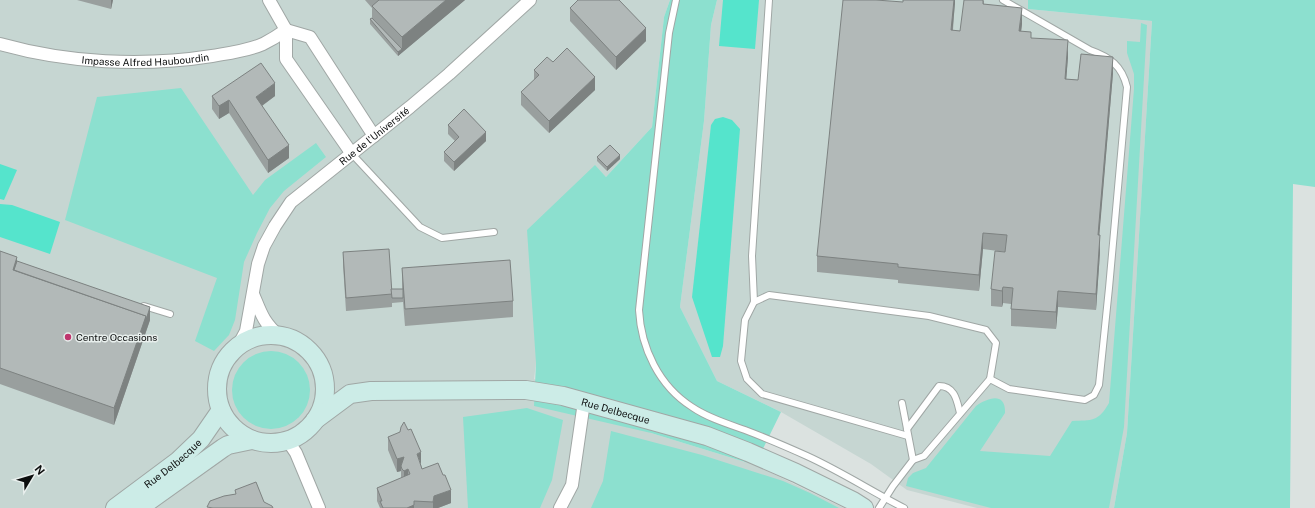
<svg xmlns="http://www.w3.org/2000/svg" width="1315" height="508" viewBox="0 0 1315 508" font-family="'Public Sans',sans-serif">
	<style>
		.built { fill: #c6d6d2 }
		.green { fill: #8ce0cf }
		.water { fill: #55e4cc }
		.lines { fill: none; stroke-linecap: round; stroke-linejoin: round }
		.lane-casing { stroke: #a0a7a5; stroke-width: 8 }
		.street-casing { stroke: #a0a7a5; stroke-width: 14 }
		.secondary-casing { stroke: #a0a7a5; stroke-width: 20 }
		.lane { stroke: #fff; stroke-width: 6 }
		.street { stroke: #fff; stroke-width: 12 }
		.secondary { stroke: #ccece7; stroke-width: 18 }
		.wall { fill: #999f9e }
		.shaded-wall { fill: #7d8281 }
		.building { fill: #b2b9b8; stroke: #7d8281 }
		.poi-dot { fill: #bf356e; stroke: #e8efed; stroke-width: 1.5 }
		.labels { text-anchor: middle; dominant-baseline: central; stroke-width: 3; stroke-linejoin: round; paint-order: stroke }
		.street-label { font-size: 10px; fill: #0c0e0e; stroke: #e8efed }
		.poi-label { font-size: 10px; fill: #0c0e0e; stroke: #e8efed; text-anchor: start }
	</style>
	<rect width="100%" height="100%" fill="#dbe2e0"/>
	<g class="built">
		<polygon points="0,0 670,0 664,17 652,127 606,177 595,166 536,363 534,379 651,433 755,465 844,508 0,508"/>
		<polygon points="717,0 1028,0 1028,9 1152,21 1127,433 1114,508 977,508 907,490 871,464 781,412 717,381 680,307 704,121 711,25"/>
	</g>
	<g class="green">
		<polygon points="670,0 717,0 711,25 704,121 680,307 717,381 781,412 755,465 651,433 534,406 536,363 527,230 595,165 606,177 652,127 664,17"/>
		<polygon points="1028,0 1315,0 1315,187 1293,184 1290,508 1114,508 1127,433 1152,21 1028,9"/>
		<path d="M1141,23L1147,25L1124,427L1109,508H991L906,486L908,478L913,473L926,468L976,406C987,398 1006,391 1005,413L980,451L1050,456L1072,421C1092,420 1098,422 1109,403L1134,89V74L1127,53V41L1140,42Z"/>
		<polygon points="181,88 253,195 265,180 316,143 326,157 284,191 270,208 257,233 244,262 235,320 229,335 214,351 195,341 217,278 65,220 97,97"/>
		<circle cx="271" cy="390" r="39"/>
		<polygon points="527,408 563,420 552,480 540,508 468,508 463,417"/>
		<polygon points="611,431 702,455 783,481 810,493 839,508 591,508 603,481"/>
	</g>
	<g class="water">
		<polygon points="723,0 759,0 755,49 719,46"/>
		<polygon points="723,117 732,120 740,129 723,346 720,357 712,357 692,297 711,125 715,119"/>
		<polygon points="0,164 17,170 4,200 0,199"/>
		<polygon points="0,204 12,205 60,222 50,254 0,237"/>
	</g>
	<g class="lines">
		<defs>
			<g id="lane">
				<path d="M676,0L669,33L639,310C641,348 659,386 692,407C708,418 728,424 745,430C766,438 787,447 807,456C840,471 871,491 904,508"/>
				<polyline points="769,0 752,256 754,302 745,320 741,361 747,379 762,394 908,436"/>
				<polyline points="352,154 420,227 442,238 494,232"/>
				<polyline points="754,302 769,295 929,316 986,330 996,343 990,379"/>
				<polyline points="144,306 170,314"/>
				<polyline points="902,403 913,460"/>
				<path d="M907,429L939,386C955,386 957,401 960,413"/>
				<path d="M879,508L893,486L913,460L924,456L990,379L1009,389L1085,400L1094,395L1099,385L1109,288L1127,87C1122,66 1110,57 1090,50L1003,0"/>
			</g>
			<g id="street">
				<polyline points="269,0 286,30 286,59 352,154"/>
				<polyline points="286,30 310,37 374,136"/>
				<path id="s1" d="M0,44C68,63 142,67 212,56C229,53 247,51 263,44C271,40 279,35 286,30"/>
				<path d="M253,294C261,313 263,322 279,336"/>
				<path id="s2" d="M238,346L246,331L258,264L264,246L275,226L291,202L410,107L449,74L530,0"/>
				<polyline points="288,441 296,453 319,508"/>
				<polyline points="560,508 572,485 584,402"/>
			</g>
			<g id="secondary">
				<circle cx="271" cy="389" r="54"/>
				<path id="s3" d="M315,420L350,394L371,391L526,390L563,396L707,436L748,452L796,473L853,501L864,508"/>
				<path id="s4" d="M115,508L178,461L201,439L221,410"/>
				<polyline points="139,508 223,448 228,445 252,440"/>
			</g>
		</defs>
		<use href="#lane" class="lane-casing"/>
		<use href="#street" class="street-casing"/>
		<use href="#secondary" class="secondary-casing"/>
		<use href="#lane" class="lane"/>
		<use href="#street" class="street"/>
		<use href="#secondary" class="secondary"/>
	</g>
	<g class="wall">
		<polygon points="77,0 113,0 111,9"/>
		<polygon points="365,0 465,0 398,56 370,24 370,19 372,18 372,8"/>
		<polygon points="955,0 953,30 960,31 984,0 984,4 1022,24 1021,31 1031,38 1068,57 1066,79 1078,80 1113,73 1099,235 1100,252 1096,310 1058,307 1056,329 1011,326 1011,304 1003,303 1002,307 991,306 991,289 1005,252 983,249 979,291 898,283 898,280 817,272 817,256 903,2"/>
		<polygon points="570,8 646,41 616,70 570,21"/>
		<polygon points="553,62 595,90 549,133 521,105 521,92 534,80 534,70"/>
		<polygon points="212,96 275,96 262,106 289,158 268,173 229,113 219,119 212,109"/>
		<polygon points="448,125 486,141 454,171 444,161 444,152 455,141 448,134"/>
		<polygon points="597,157 620,159 607,171 597,161"/>
		<polygon points="0,251 17,261 150,320 114,425 0,384"/>
		<polygon points="343,252 391,289 402,289 402,268 513,301 513,317 405,326 403,302 392,303 392,307 346,311 343,265"/>
		<polygon points="388,437 421,465 422,469 451,503 438,508 380,508 377,501 377,488 401,478 401,471 397,472 388,450"/>
	</g>
	<g class="shaded-wall">
		<polygon points="111,0 113,0 111,9"/>
		<polygon points="446,0 465,0 398,56 398,52 402,49 402,37"/>
		<polygon points="954,0 955,0 955,3 951,46 951,30"/>
		<polygon points="1022,8 1022,24 1019,48 1019,31"/>
		<polygon points="646,28 646,41 616,70 616,57"/>
		<polygon points="1068,40 1068,57 1065,96 1065,79"/>
		<polygon points="1113,57 1113,73 1098,251 1098,235"/>
		<polygon points="595,77 595,90 549,133 549,121"/>
		<polygon points="275,83 275,96 256,110 256,97"/>
		<polygon points="229,100 229,113 219,119 219,106"/>
		<polygon points="486,132 486,141 454,171 454,162"/>
		<polygon points="289,145 289,158 268,173 268,160"/>
		<polygon points="620,155 620,159 607,171 607,167"/>
		<polygon points="983,233 983,249 979,291 979,275"/>
		<polygon points="1100,235 1100,252 1096,310 1096,294"/>
		<polygon points="17,257 17,273 13,270"/>
		<polygon points="1003,287 1003,303 1002,307 1002,291"/>
		<polygon points="1058,291 1058,307 1056,329 1056,312"/>
		<polygon points="150,307 150,320 114,425 114,408 146,316"/>
		<polygon points="421,452 421,465 417,454"/>
		<polygon points="404,457 401,466 401,471 397,472 397,459"/>
		<polygon points="408,469 408,482 404,484 404,471"/>
		<polygon points="451,490 451,503 438,508 433,508 433,502 434,496"/>
		<polygon points="414,501 414,508 407,508"/>
	</g>
	<g class="building">
		<polygon points="379,0 446,0 402,37 372,6"/>
		<polygon points="578,0 619,0 646,28 616,57 570,8"/>
		<polygon points="843,0 876,0 903,2 903,0 954,0 951,30 960,31 964,0 983,0 983,4 1022,8 1019,31 1031,32 1031,38 1068,40 1065,79 1078,80 1081,54 1113,57 1098,235 1100,235 1096,294 1058,291 1056,312 1011,309 1013,288 1003,287 1002,291 991,289 995,251 1005,252 1007,235 983,233 979,275 898,267 898,264 817,256"/>
		<polygon points="372,18 402,49 398,52 370,19"/>
		<polygon points="567,48 595,77 549,121 521,92 539,75 534,70 547,57 553,62"/>
		<polygon points="261,63 275,83 256,97 289,145 268,160 229,100 219,106 212,96"/>
		<polygon points="464,109 486,132 454,162 444,152 459,137 448,125"/>
		<polygon points="610,145 620,155 607,167 597,157"/>
		<polygon points="389,249 392,294 346,298 343,252"/>
		<polygon points="0,251 17,257 13,270 146,316 114,408 0,368"/>
		<polygon points="510,260 513,301 405,309 402,268"/>
		<polygon points="17,261 150,307 146,320 146,316 14,270"/>
		<polygon points="391,289 403,289 403,298 392,298"/>
		<polygon points="404,422 408,430 411,429 421,452 417,454 422,469 438,463 443,475 445,475 451,490 434,496 433,502 414,501 414,505 407,508 383,508 380,501 382,501 377,488 410,474 408,469 404,471 402,469 401,466 404,457 397,459 388,437 400,432 401,427"/>
		<polygon points="256,482 264,502 272,506 273,508 213,508 207,507 210,501 224,496 236,494 235,490"/>
	</g>
	<circle class="poi-dot" cx="68" cy="337" r="4"/>
	<g class="labels">
		<g class="street-label">
			<text stroke="none"><textPath href="#s1" startOffset="147">Impasse Alfred Haubourdin</textPath></text>
			<text stroke="none"><textPath href="#s2" startOffset="262">Rue de l'Université</textPath></text>
			<text stroke="none"><textPath href="#s3" startOffset="312">Rue Delbecque</textPath></text>
			<text stroke="none"><textPath href="#s4" startOffset="73">Rue Delbecque</textPath></text>
		</g>
		<g class="poi-label">
			<text x="76" y="337">Centre Occasions</text>
		</g>
	</g>
	<g transform="translate(32 476) rotate(52)" stroke="#e8efed" stroke-width="3" paint-order="stroke">
	<path d="M0-3L7 15L0 10L-7 15Z" fill="#0c0e0e"/>
	<text y="-6" font-size="11" font-weight="bold" text-anchor="middle" fill="#0c0e0e">N</text>
	</g>
</svg>
